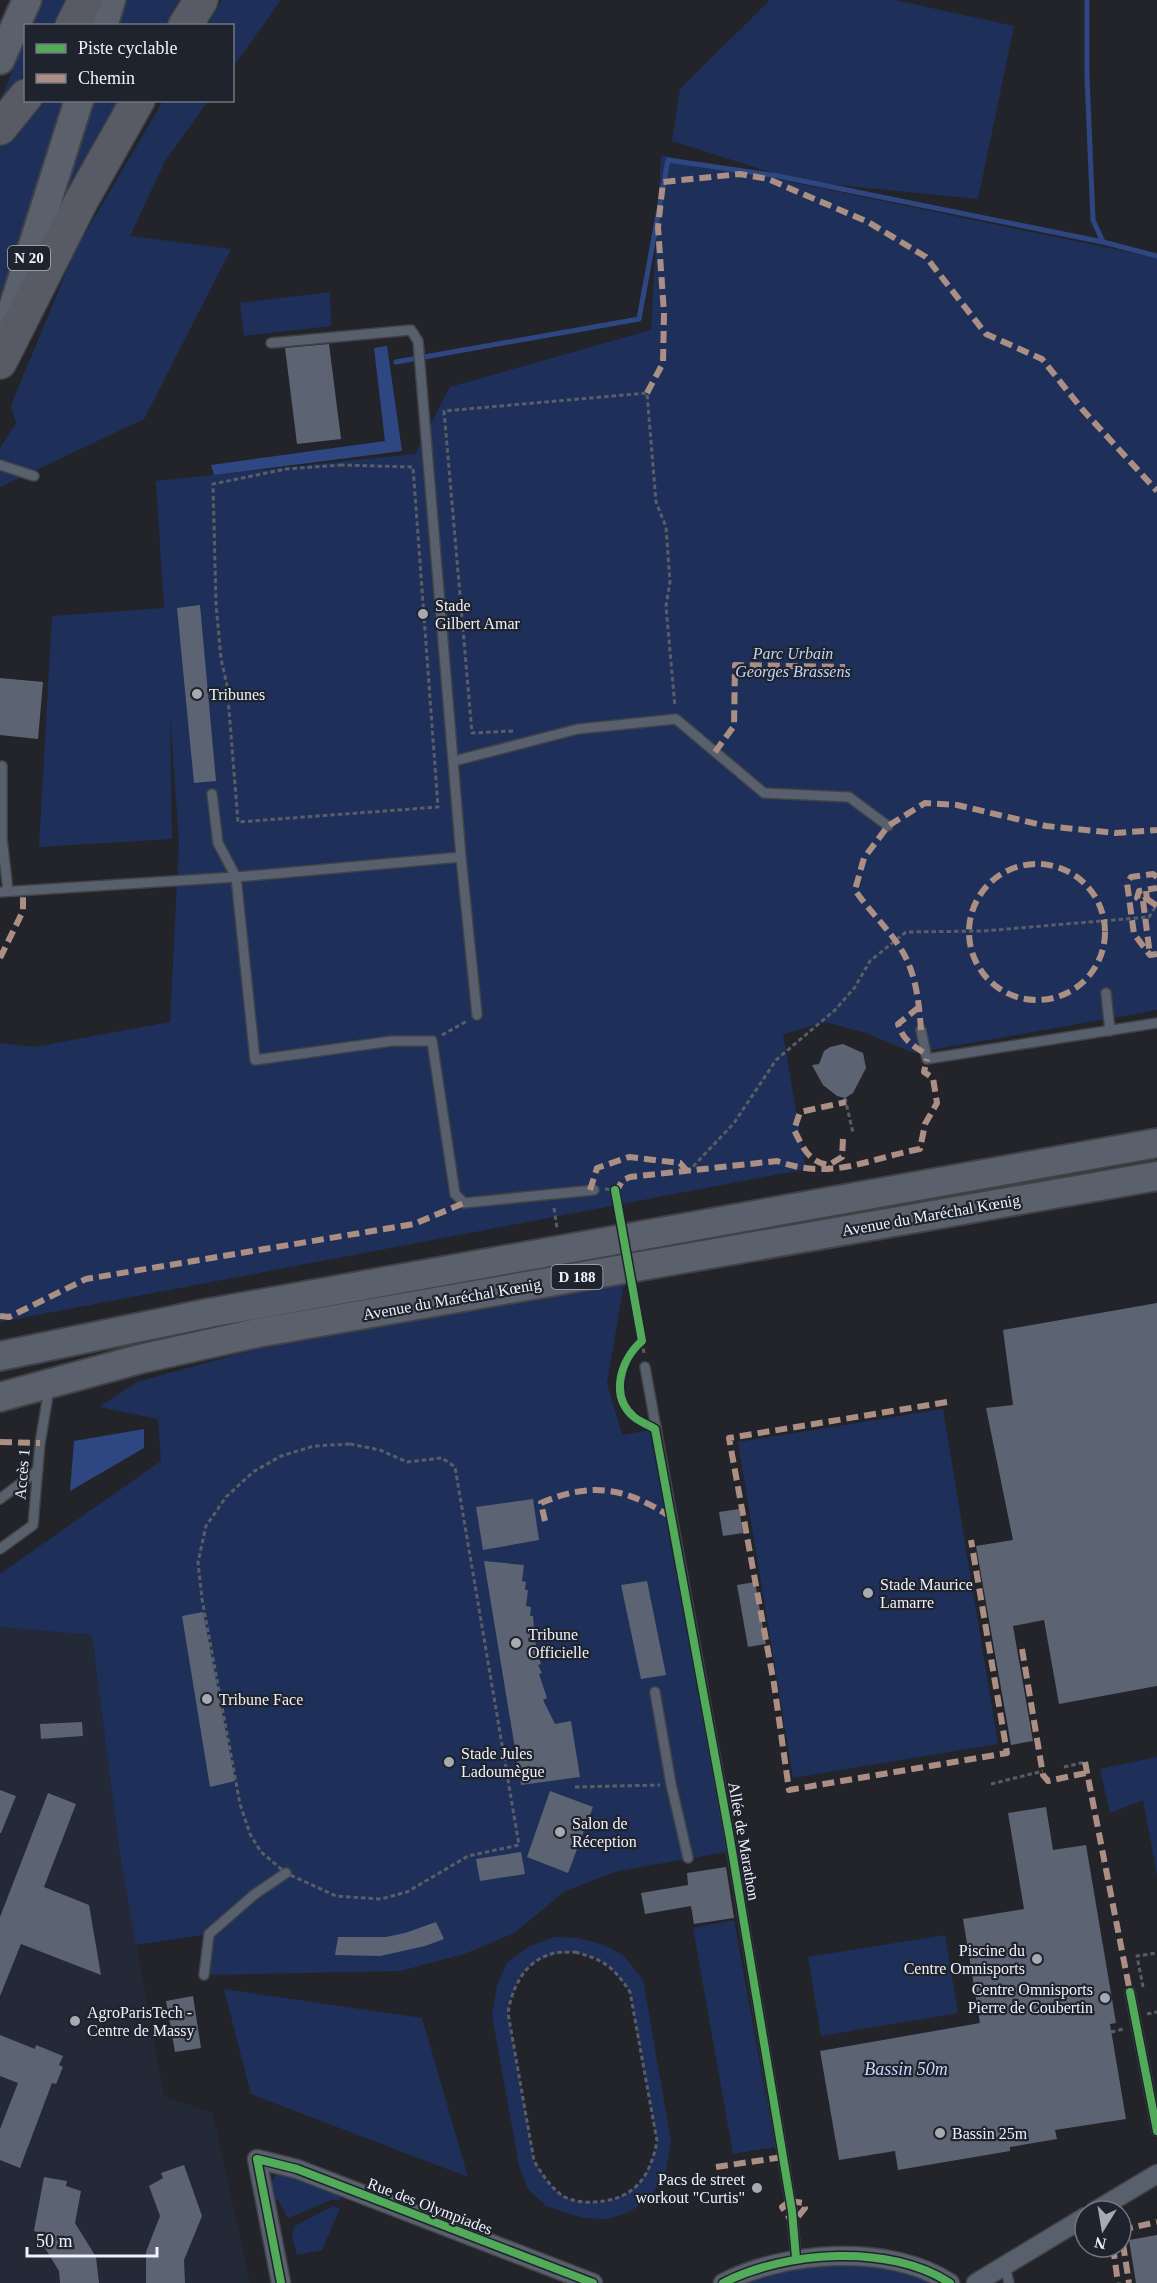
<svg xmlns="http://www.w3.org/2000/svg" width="1157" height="2283" viewBox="0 0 1157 2283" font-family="'Times New Roman',serif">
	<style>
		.built { fill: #232937 }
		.green { fill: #1e305a; fill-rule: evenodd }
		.water { fill: #2e4782 }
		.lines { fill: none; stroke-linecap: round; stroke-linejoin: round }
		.stream { stroke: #2e4782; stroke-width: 5 }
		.building { fill: #5c6373 }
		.service-casing { stroke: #404246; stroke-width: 12 }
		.minor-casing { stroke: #404246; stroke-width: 21 }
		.primary-casing { stroke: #404246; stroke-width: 32 }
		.motorway-casing { stroke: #404246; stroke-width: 36 }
		.path { stroke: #595d66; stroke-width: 3; stroke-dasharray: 4.5 3; stroke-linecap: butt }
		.service { stroke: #59606d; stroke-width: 9 }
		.minor { stroke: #59606d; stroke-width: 18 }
		.primary { stroke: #5a606c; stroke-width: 28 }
		.motorway { stroke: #585b65; stroke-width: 33 }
		.quiet { stroke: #ac8f84; stroke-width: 6; stroke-dasharray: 12 6; stroke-linecap: butt }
		.cycleway-casing { stroke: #1f232d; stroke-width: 11 }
		.cycleway { stroke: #51ab58; stroke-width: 8 }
		.poi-dot { fill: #a7aab1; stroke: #1f232d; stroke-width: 2 }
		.labels { text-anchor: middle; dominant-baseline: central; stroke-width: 4.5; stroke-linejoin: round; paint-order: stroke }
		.shield { fill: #1f232d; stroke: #b1b4bc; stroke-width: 1.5 }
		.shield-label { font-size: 15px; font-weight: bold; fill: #eff2f9 }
		.poi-label { font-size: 16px; fill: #eff2f9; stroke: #1f232d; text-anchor: start }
		.park-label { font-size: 16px; font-style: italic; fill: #c1d4fa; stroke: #1f232d }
		.street-label { font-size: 16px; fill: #eff2f9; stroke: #1f232d }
		.water-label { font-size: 18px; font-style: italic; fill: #c4d7fd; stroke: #1f232d }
	</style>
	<rect width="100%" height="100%" fill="#22242a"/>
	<polygon class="built" points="0,1627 92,1635 119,1848 164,2096 213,2113 250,2283 0,2283"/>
	<g class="green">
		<polygon points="44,0 70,0 54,25 33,26"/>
		<polygon points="119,0 182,0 167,25 111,26"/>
		<polygon points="222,0 281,0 233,67 232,26 207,25"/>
		<polygon points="770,0 894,0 1014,26 978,199 799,181 672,141 680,89"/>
		<polygon points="25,42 25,72 0,110 0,100"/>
		<polygon points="37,101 65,101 0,313 0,144"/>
		<polygon points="90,101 122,101 53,222"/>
		<polygon points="163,101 208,101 165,161 130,236 231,249 144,419 0,487 0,448 16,423 11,405 76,249"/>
		<polygon points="661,155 1157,258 1157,1010 914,1053 866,1033 825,1022 783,1034 806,1169 0,1322 0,1043 34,1047 170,1022 179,844 170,711 172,839 39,847 52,616 164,608 156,481 415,454 450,387 651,330"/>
		<polygon points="330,292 331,326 244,336 240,303"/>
		<polygon points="624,1283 607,1383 622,1435 655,1429 732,1851 618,1871 565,1891 514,1933 464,1954 400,1971 204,1975 209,1934 136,1945 119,1848 92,1635 0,1627 0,1574 161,1461 158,1419 99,1407 137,1382 249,1351"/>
		<polygon points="943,1409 998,1744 793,1778 738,1442"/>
		<polygon points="1157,1757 1157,1875 1143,1800 1110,1813 1100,1769"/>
		<polygon points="734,1920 775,2147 733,2154 693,1928"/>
		<polygon points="945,1935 958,2013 821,2036 808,1957"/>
		<path d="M554,1937L578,1938L604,1945L624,1956L643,1980L671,2141L665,2175L648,2200L627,2213L607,2219L583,2218L546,2206L528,2189L519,2166L492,2015L497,1985L507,1963L528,1947ZM575,1952C604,1960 613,1966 630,1992L657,2141C650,2177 634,2200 594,2202C585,2203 571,2201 563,2196C550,2187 542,2174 534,2161L508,2013C516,1971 532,1955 575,1952Z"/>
		<polygon points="224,1989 422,2018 468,2177 251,2094"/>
		<polygon points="281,2173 341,2194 340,2200 331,2200 288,2218 278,2200 271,2201 269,2185 276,2175"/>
		<polygon points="333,2206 340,2208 322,2250 297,2255 292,2235 295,2226"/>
		<polygon points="849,2263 897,2270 931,2283 736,2283 806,2264"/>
	</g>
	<g class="water">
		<polygon points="387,346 402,451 214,475 211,465 385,441 374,348"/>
		<polygon points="144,1429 144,1448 70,1491 74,1441"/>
	</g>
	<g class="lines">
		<g class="stream">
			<polyline points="1087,0 1087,77 1093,220 1103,242"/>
			<polyline points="396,362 639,319 668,160 778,176 1103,242 1157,256"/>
		</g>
	</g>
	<g class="building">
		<polygon points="329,344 341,439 297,444 285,348"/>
		<polygon points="200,605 216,781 194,783 177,608"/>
		<polygon points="0,678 43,682 38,739 0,735"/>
		<polygon points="843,1044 863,1053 866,1068 853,1093 845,1098 837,1096 823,1085 812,1065 819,1064 824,1051 830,1047"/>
		<polygon points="1157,1303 1157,1686 1059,1704 1044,1620 1013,1626 1033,1741 1011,1745 976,1546 1013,1540 986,1408 1013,1405 1003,1330"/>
		<polygon points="533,1499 539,1540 483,1550 476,1507"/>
		<polygon points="739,1509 743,1533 723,1536 719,1512"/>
		<polygon points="484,1561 524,1565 522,1581 526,1582 525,1590 528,1590 526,1606 531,1607 530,1616 533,1616 535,1641 541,1664 538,1665 542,1673 539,1674 547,1698 543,1700 555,1724 571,1721 580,1777 521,1785"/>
		<polygon points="647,1581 666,1675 641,1679 621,1585"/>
		<polygon points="755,1582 766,1644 748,1647 737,1585"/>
		<polygon points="203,1612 235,1781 210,1787 182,1616"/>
		<polygon points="82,1722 83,1736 41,1739 40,1724"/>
		<polygon points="0,1790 16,1796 1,1833 0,1833"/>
		<polygon points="550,1791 593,1807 568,1873 527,1857"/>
		<polygon points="48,1793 76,1804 44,1887 89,1905 101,1975 21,1944 0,1996 0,1917"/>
		<polygon points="1046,1807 1053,1850 1086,1845 1116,2023 1110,2024 1126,2119 1055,2130 1057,2139 1010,2147 1010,2151 898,2170 895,2151 839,2160 820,2051 980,2023 963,1919 1024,1909 1008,1813"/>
		<polygon points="521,1852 525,1874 480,1881 476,1859"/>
		<polygon points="726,1867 734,1918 694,1924 691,1906 645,1914 641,1893 688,1885 687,1873"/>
		<polygon points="436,1922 444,1939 425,1946 380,1956 335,1955 338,1937 386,1937 405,1933"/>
		<polygon points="193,1996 201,2048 175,2052 166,2001"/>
		<polygon points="0,2035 35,2049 36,2045 63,2056 59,2065 63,2067 56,2084 52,2083 20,2168 0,2160 0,2129 18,2083 0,2076"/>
		<polygon points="184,2165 202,2216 184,2260 185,2283 146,2283 146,2252 160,2216 149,2186 163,2178 161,2173"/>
		<polygon points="44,2177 67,2181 66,2186 81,2191 75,2223 96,2257 99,2283 60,2283 59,2271 34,2230"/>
		<polygon points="1157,2235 1157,2283 1136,2283 1129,2240"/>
	</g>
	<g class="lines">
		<defs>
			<g id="service">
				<polyline points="271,343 411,330 418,341 461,857 477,1015"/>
				<polyline points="0,465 34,476"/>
				<polyline points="454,761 578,729 676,719 764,793 849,797 888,826"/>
				<polyline points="2,766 2,838 8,891"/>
				<polyline points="212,794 218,843 236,877 255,1060 392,1041 432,1041 455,1194 464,1203 594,1190"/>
				<polyline points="0,892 236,877 461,857"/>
				<polyline points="1106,993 1110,1031"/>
				<polyline points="921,1030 927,1059 1157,1023"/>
				<polyline points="645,1367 730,1839 792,2211 796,2258"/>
				<polyline points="0,1499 38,1470"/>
				<polyline points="0,1549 33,1525 40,1443 49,1389"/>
				<polyline points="655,1692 671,1784 688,1858"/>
				<polyline points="204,1975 209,1934 255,1894 286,1873"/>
				<polyline points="1130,1992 1157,2131"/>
				<polyline points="1005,2267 1009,2283"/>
			</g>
			<g id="minor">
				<polyline points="1095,2211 1157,2174"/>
				<polyline points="281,2283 257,2159 297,2169 593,2283"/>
				<path d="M723,2283C785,2251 889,2243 950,2283"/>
				<polyline points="976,2283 1085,2217"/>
			</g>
			<g id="primary">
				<polyline points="103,26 111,0"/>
				<polyline points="0,60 27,0"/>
				<polyline points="9,321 79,100"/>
				<polyline points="0,1356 209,1313 1157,1143"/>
				<polyline points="0,1397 140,1359 257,1333 1157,1176"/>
			</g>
			<g id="motorway">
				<polyline points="72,26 85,0"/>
				<polyline points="185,26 201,0"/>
				<polyline points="0,128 26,96"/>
				<polyline points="0,362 80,203 138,100"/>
			</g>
		</defs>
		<use href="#service" class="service-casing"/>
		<use href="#minor" class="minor-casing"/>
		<use href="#primary" class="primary-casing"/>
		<use href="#motorway" class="motorway-casing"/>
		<g class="path">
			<polygon points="340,465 413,467 438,807 238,822 227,685 221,659 216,604 213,484 286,469"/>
			<polyline points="513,731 472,733 444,411 647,393 656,502 666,527 670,582 666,606 675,707"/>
			<polyline points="442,1035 467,1021"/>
			<polyline points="845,1098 853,1133"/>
			<polyline points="829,1168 829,1165"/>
			<polyline points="688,1172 734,1123 776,1060 835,1010 855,987 870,961 906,932 983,931 1149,917 1157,904"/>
			<polyline points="605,1189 615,1190"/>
			<polyline points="554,1208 557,1228"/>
			<polyline points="642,1341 644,1354"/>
			<polygon points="350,1444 380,1450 407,1462 442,1458 455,1467 519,1845 468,1856 407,1892 381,1899 336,1896 286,1873 261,1852 250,1834 240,1804 202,1599 198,1562 206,1526 226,1497 253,1472 281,1456 314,1446"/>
			<polyline points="1064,1767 1085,1762"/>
			<polyline points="991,1784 1043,1771"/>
			<polyline points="575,1787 660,1785"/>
			<path d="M575,1952C604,1960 613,1966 630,1992L657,2141C650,2178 634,2200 594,2202C585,2203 571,2201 563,2196C550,2187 542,2174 534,2161L508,2013C512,1988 524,1962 551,1954C557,1951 567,1953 575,1952Z"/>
			<polyline points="1143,1987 1137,1956 1157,1953"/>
			<polyline points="1147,2014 1157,2012"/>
			<polyline points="1111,2032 1124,2029"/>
			<polyline points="1122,2229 1123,2244"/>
		</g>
		<use href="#service" class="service"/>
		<use href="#minor" class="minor"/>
		<use href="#primary" class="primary"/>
		<use href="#motorway" class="motorway"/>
		<g class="quiet">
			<polyline points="647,393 663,363 664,313 658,227 663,182 740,174 768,179 868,222 926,257 986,334 1042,359 1082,409 1157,491"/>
			<polyline points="715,752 734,726 735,665 845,667"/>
			<circle cx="1037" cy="932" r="68"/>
			<polyline points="1157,877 1153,874 1131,877 1127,883 1134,934 1150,955 1157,954"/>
			<polyline points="1146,891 1147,899 1140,901 1137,898 1139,891 1157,888"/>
			<polyline points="1147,899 1157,906"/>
			<polyline points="1143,901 1150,955"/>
			<polyline points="0,958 23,911 23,891"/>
			<path d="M919,1007L898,1024C903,1040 913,1046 926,1054"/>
			<path d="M921,1030C919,1002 916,973 901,949C888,928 869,911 855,890L864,858L888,826L925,803L957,805L1046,826L1115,833L1157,830"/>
			<path d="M843,1139L842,1157L829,1165C808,1162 803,1147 794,1130L800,1112L846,1102"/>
			<polyline points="590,1190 597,1168 629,1157 680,1163 688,1172"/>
			<path d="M615,1193L623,1180L630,1177L777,1161C833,1181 866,1159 920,1149L925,1124L937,1103L933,1078L924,1072L927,1059"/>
			<polyline points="0,1316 9,1317 86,1279 414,1224 464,1203"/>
			<polyline points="947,1402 729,1438 774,1684 789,1790 1007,1753 971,1540"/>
			<polyline points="0,1442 40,1443"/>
			<path d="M545,1521L541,1503C592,1481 626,1488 671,1517"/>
			<polyline points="1022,1649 1043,1775 1048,1781 1086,1773"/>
			<polyline points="1085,1762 1130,1992"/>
			<polyline points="716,2167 783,2157"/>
			<polygon points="790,2201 804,2203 805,2208 793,2223 782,2207"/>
			<polyline points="1121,2230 1157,2222"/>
			<polyline points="1123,2244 1129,2283"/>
			<polyline points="1113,2247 1118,2283"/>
		</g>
		<defs>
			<g id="cycleway">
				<path d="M615,1190L642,1341C621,1359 609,1396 634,1417C640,1422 649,1425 655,1429L730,1839L792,2211L796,2258"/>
				<polyline points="1130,1992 1157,2131"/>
				<polyline points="281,2283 257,2159 297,2169 593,2283"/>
				<path d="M723,2283C785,2251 889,2243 950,2283"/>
			</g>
		</defs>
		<use href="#cycleway" class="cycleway-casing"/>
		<use href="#cycleway" class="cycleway"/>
	</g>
	<g class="poi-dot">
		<circle cx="423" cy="614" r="6"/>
		<circle cx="197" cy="694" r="6"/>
		<circle cx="868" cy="1593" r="6"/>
		<circle cx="516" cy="1643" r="6"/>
		<circle cx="207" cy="1699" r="6"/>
		<circle cx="449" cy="1762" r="6"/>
		<circle cx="560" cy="1832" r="6"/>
		<circle cx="1037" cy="1959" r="6"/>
		<circle cx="1105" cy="1998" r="6"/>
		<circle cx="75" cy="2021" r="6"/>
		<circle cx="940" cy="2133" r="6"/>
		<circle cx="757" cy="2188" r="6"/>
	</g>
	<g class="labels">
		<g class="shield">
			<rect x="8" y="246" width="42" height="24" rx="4.5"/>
			<rect x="551.5" y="1265" width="51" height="24" rx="4.5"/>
		</g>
		<g class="shield-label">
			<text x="29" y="258">N 20</text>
			<text x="577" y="1277">D 188</text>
		</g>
		<g class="poi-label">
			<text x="435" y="605">Stade<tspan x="435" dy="18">Gilbert Amar</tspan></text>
			<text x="209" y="694">Tribunes</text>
			<text x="880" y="1584">Stade Maurice<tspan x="880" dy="18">Lamarre</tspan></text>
			<text x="528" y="1634">Tribune<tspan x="528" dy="18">Officielle</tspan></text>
			<text x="219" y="1699">Tribune Face</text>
			<text x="461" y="1753">Stade Jules<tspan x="461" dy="18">Ladoumègue</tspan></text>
			<text x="572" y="1823">Salon de<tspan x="572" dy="18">Réception</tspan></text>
			<text x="1025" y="1950" text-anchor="end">Piscine du<tspan x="1025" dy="18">Centre Omnisports</tspan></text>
			<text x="1093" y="1989" text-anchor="end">Centre Omnisports<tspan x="1093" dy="18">Pierre de Coubertin</tspan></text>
			<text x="87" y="2012">AgroParisTech -<tspan x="87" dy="18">Centre de Massy</tspan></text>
			<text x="952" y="2133">Bassin 25m</text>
			<text x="745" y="2179" text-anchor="end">Pacs de street<tspan x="745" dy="18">workout "Curtis"</tspan></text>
		</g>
		<g class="park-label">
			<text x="793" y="653">Parc Urbain<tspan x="793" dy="18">Georges Brassens</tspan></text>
		</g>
		<g class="street-label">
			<text transform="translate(931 1215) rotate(-10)">Avenue du Maréchal Kœnig</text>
			<text transform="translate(452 1299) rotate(-10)">Avenue du Maréchal Kœnig</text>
			<text transform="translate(22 1474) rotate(-85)">Accès 1</text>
			<text transform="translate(744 1841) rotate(80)">Allée de Marathon</text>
			<text transform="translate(430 2206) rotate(21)">Rue des Olympiades</text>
		</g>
		<g class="water-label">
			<text x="906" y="2069">Bassin 50m</text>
		</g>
	</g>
	<rect x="24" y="24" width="210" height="78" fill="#1f232d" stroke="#72767f" stroke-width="1.5"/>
	<rect x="36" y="44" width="30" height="9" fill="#51ab58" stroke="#72767f" stroke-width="1.5"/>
	<text x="78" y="54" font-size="18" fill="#eff2f9">Piste cyclable</text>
	<rect x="36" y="74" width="30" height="9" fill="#ac8f84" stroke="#72767f" stroke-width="1.5"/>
	<text x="78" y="84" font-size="18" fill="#eff2f9">Chemin</text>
	<g transform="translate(1103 2229) rotate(191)"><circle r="28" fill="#1f232d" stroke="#72767f" stroke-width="1.5"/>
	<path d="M0-4.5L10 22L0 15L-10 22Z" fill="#a7aab1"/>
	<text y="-9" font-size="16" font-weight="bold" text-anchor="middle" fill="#eff2f9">N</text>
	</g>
	<path d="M27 2247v9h130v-9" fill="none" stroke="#eff2f9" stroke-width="3"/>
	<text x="36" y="2247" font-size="18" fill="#eff2f9" stroke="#1f232d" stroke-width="4.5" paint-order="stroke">50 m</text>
</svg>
